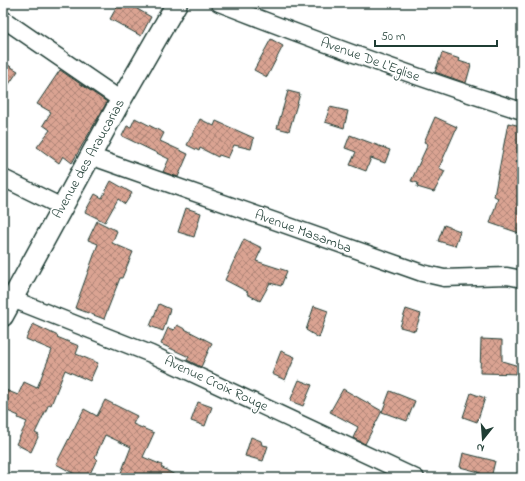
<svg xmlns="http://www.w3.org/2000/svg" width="525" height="481" viewBox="0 0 525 481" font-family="'Indie Flower',sans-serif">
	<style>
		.building { fill: url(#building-cross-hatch); stroke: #1f3d34 }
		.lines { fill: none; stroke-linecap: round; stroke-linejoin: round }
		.minor-casing { stroke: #1f3d34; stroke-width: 19 }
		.tertiary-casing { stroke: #1f3d34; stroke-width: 23 }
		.minor { stroke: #fff; stroke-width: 16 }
		.tertiary { stroke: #fff; stroke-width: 20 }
		.labels { text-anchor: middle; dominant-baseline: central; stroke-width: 3.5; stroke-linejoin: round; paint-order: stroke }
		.street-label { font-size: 14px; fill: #1f3d34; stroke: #fff }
	</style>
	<defs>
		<pattern id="building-cross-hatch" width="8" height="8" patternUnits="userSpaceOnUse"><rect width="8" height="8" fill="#daa392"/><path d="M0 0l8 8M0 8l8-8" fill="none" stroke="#b08678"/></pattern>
	</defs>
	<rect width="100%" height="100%" fill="#fff"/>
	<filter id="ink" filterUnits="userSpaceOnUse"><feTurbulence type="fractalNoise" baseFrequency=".025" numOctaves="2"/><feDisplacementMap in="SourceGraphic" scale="8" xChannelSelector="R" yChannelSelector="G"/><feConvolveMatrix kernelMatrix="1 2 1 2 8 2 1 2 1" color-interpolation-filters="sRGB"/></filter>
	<g filter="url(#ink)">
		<g class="building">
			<polygon points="119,3 127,3 151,17 141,36 110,19"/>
			<polygon points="271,39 283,46 267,77 254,70"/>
			<polygon points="442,53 460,59 459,61 471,65 466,83 435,72"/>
			<polygon points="3,62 18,71 3,93"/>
			<polygon points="60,70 107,102 72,163 63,156 59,163 37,147 50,130 43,125 51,112 37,104"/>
			<polygon points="288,91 300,94 289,131 277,128"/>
			<polygon points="330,107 348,111 344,128 325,122"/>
			<polygon points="435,117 457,127 439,168 445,171 434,192 417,187 418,183 411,181 428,144 424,142"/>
			<polygon points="135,118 164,133 160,141 188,154 178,177 163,172 169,159 122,136 127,126 131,127"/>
			<polygon points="200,119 214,126 216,121 254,138 251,149 234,145 228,158 219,155 218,157 200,148 199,151 187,145"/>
			<polygon points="508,123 521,126 516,163 522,164 522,234 490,223 498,198 494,196"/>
			<polygon points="350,135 390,150 385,163 371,158 366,171 350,165 356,152 345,148"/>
			<polygon points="111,181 132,193 125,204 118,199 105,222 85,212 95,194 102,198"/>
			<polygon points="186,208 201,213 194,237 178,232"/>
			<polygon points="97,221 117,231 112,243 133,252 122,278 120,278 104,319 75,308 98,244 88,240"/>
			<polygon points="444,225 460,231 455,246 438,241"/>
			<polygon points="244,239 262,248 256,261 287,271 281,286 270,283 260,301 247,294 248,292 225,280"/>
			<polygon points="159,304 170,309 163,331 150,326"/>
			<polygon points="314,306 328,311 319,338 306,330"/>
			<polygon points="406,309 421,314 415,331 400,327"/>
			<polygon points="33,324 58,336 57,337 79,346 76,354 98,363 90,381 65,370 51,405 49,404 35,433 39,435 31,452 16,444 27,422 18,418 19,416 3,409 3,389 18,395 24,382 37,388 52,350 26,339"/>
			<polygon points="177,325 212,343 201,367 187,360 189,357 161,344 168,328 174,330"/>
			<polygon points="481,339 502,340 502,361 522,367 522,374 480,373"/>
			<polygon points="281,351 295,357 285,380 272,374"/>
			<polygon points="299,380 312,385 303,406 290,401"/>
			<polygon points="343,389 382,411 365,444 353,438 358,427 330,412"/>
			<polygon points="390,391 415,401 407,421 382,412"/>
			<polygon points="471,393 485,398 477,422 463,417"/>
			<polygon points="105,400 137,416 133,424 154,433 143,457 162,465 161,467 180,478 119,478 131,447 105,435 95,457 97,459 88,478 82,478 56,464 84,409 97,416"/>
			<polygon points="198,402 212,407 205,426 191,421"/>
			<polygon points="251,437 261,441 262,445 268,446 263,461 245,456"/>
			<polygon points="463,453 495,461 491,478 478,478 479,472 460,467"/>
		</g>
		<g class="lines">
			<defs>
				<g id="minor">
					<path d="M219,3C319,42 420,79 522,111"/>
					<polyline points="3,19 121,100"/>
					<polyline points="90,156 422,273 444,278 507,276 522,279"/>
					<polyline points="3,178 62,207"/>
					<polyline points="12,299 151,354 416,478"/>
				</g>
				<polyline id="tertiary" points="3,316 121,100 177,3"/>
			</defs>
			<use href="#minor" class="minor-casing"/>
			<use href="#tertiary" class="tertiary-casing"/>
			<use href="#minor" class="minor"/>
			<use href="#tertiary" class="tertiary"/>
		</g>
	</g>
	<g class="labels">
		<g class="street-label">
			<text transform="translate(370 60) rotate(20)">Avenue De L'Eglise</text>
			<text transform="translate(89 159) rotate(-61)">Avenue des Araucarias</text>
			<text transform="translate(303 232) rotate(20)">Avenue Masamba</text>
			<text transform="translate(216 384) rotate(25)">Avenue Croix Rouge</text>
		</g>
	</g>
	<rect width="525" height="481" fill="none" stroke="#fff" stroke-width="16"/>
	<rect x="8" y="8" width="509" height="465" fill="none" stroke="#1f3d34" stroke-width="1.5" filter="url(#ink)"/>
	<g transform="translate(483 439) rotate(197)" stroke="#ffffff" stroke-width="3" paint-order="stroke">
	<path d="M0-3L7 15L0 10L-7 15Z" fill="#1f3d34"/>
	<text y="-6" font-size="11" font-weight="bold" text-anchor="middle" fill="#1f3d34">N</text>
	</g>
	<path d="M375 40v6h122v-6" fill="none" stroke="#1f3d34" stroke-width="2"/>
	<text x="381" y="40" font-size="12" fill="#1f3d34" stroke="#ffffff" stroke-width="3" paint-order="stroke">50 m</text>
</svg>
